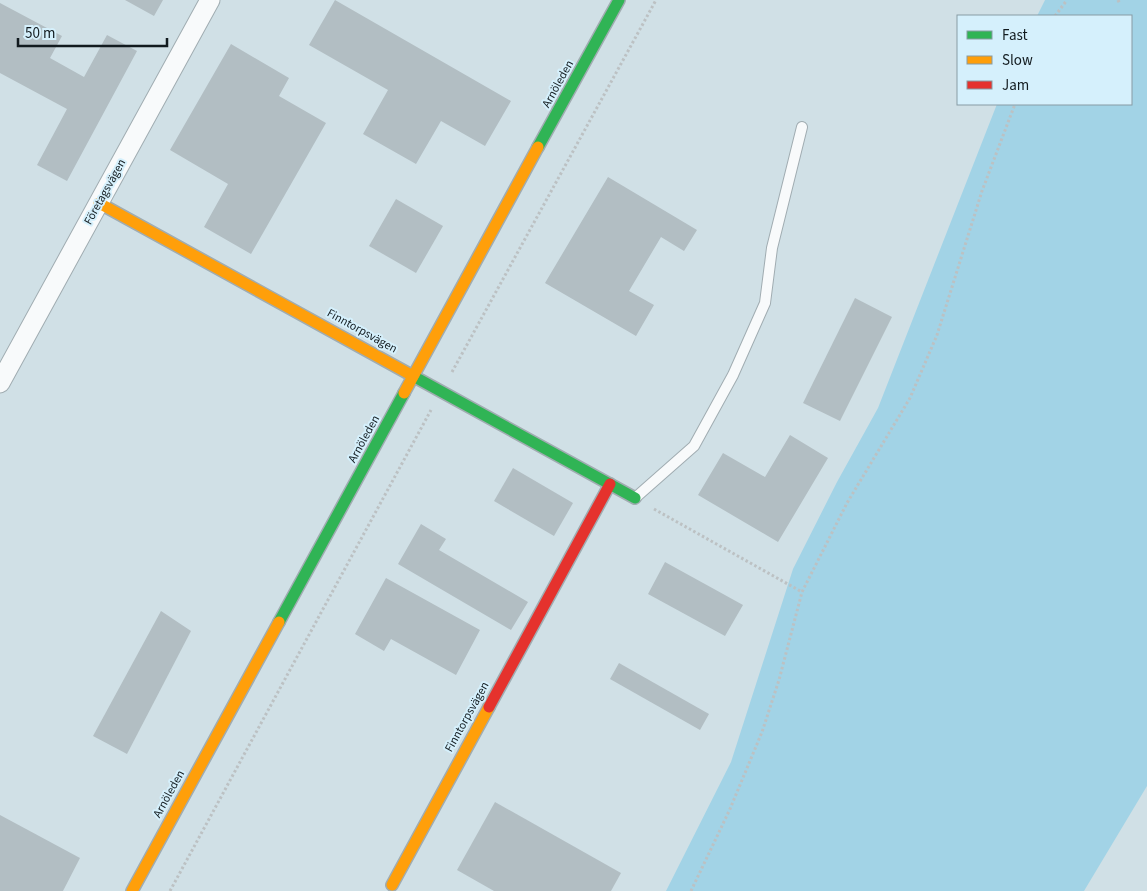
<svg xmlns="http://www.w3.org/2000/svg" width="1147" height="891" viewBox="0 0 1147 891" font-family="'Source Sans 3',sans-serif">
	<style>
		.green { fill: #a2d3e6 }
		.building { fill: #b2bec3 }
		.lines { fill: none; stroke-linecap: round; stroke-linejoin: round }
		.lane-casing { stroke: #a0acb1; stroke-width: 12 }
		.street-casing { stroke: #a0acb1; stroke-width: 21 }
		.fast-casing { stroke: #a0acb1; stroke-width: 14 }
		.slow-casing { stroke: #a0acb1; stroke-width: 14 }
		.jam-casing { stroke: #a0acb1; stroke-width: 14 }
		.path { stroke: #bcc1c3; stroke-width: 3; stroke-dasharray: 2.5 2.5; stroke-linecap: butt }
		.lane { stroke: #f8fafb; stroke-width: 10 }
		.street { stroke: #f8fafb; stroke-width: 19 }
		.fast { stroke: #30b455; stroke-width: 11 }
		.slow { stroke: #ff9f0a; stroke-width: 11 }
		.jam { stroke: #e5322d; stroke-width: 11 }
		.labels { text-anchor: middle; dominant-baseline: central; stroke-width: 4; stroke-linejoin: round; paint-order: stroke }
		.street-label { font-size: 12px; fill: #121b1f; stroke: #d5f0fc }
	</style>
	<rect width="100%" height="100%" fill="#d0e0e6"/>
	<polygon class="green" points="1045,0 1147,0 1147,786 1084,891 666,891 731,762 793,569 837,482 878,408 997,104 1131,104 1131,16 1037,16"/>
	<g class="building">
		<polygon points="125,0 163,0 154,16"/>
		<polygon points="335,0 511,101 485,146 441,121 416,164 363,134 388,90 309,45"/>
		<polygon points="0,3 62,36 50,58 84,77 107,35 137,51 67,181 37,165 67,109 0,73"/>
		<polygon points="231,44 289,78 279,96 326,123 251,254 204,227 228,184 170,150"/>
		<polygon points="608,177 697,230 684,251 661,237 629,291 654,305 636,336 545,283"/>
		<polygon points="396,199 443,226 416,273 369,246"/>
		<polygon points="855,298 892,317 840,421 803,403"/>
		<polygon points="790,435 828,458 778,542 698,495 723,453 765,477"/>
		<polygon points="513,468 573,503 554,536 494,501"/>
		<polygon points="421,524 446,539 439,550 528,602 511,630 398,564"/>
		<polygon points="665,562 743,605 725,636 648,594"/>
		<polygon points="386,578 480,630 456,675 391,639 384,651 355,634"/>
		<polygon points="161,611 191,631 127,754 93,736"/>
		<polygon points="619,663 709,714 700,730 610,679"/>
		<polygon points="495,802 621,873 611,891 494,891 457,870"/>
		<polygon points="0,815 80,858 63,891 0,891"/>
	</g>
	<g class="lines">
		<defs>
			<polyline id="lane" points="635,498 694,446 733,375 765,303 772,248 802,127"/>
			<polyline id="street" points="0,383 210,0"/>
			<g id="fast">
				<polyline points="538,147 619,0"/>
				<polyline points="413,376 635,498"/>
				<polyline points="279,622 404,393"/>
			</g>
			<g id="slow">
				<polyline points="99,203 413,376"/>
				<polyline points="404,393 538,147"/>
				<polyline points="392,885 489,707"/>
				<polyline points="132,891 279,622"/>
			</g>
			<polyline id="jam" points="489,707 610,484"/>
		</defs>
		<use href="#lane" class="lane-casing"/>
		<use href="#street" class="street-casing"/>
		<use href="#fast" class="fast-casing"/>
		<use href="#slow" class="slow-casing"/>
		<use href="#jam" class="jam-casing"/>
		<g class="path">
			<polyline points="1118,0 1120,4"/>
			<polyline points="1055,16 1067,0"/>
			<polyline points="452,372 656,0"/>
			<polyline points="654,509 802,592"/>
			<polyline points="170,891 431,410"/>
			<polyline points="691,891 730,809 762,732 779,680 802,592 847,503 910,398 937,335 982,191 1015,104"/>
		</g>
		<use href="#lane" class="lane"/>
		<use href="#street" class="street"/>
		<use href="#fast" class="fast"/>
		<use href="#slow" class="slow"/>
		<use href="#jam" class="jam"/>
	</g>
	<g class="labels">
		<g class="street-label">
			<text transform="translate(558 84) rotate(-61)">Arnöleden</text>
			<text transform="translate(105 192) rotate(-61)">Företagsvägen</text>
			<text transform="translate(362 331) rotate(29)">Finntorpsvägen</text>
			<text transform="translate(364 439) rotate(-61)">Arnöleden</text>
			<text transform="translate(467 717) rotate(-61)">Finntorpsvägen</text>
			<text transform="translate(169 794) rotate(-61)">Arnöleden</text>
		</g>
	</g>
	<rect x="957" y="15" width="175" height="90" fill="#d5f0fc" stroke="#879ba4"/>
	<rect x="967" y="31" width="25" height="8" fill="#30b455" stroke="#879ba4"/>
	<text x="1002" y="40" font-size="15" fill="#121b1f">Fast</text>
	<rect x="967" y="56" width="25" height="8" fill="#ff9f0a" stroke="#879ba4"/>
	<text x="1002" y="65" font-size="15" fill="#121b1f">Slow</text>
	<rect x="967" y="81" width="25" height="8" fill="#e5322d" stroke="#879ba4"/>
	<text x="1002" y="90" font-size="15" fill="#121b1f">Jam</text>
	<path d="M18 38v8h149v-8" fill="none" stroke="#121b1f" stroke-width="2.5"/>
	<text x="25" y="38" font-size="15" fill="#121b1f" stroke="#d5f0fc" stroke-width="4" paint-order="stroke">50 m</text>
</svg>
